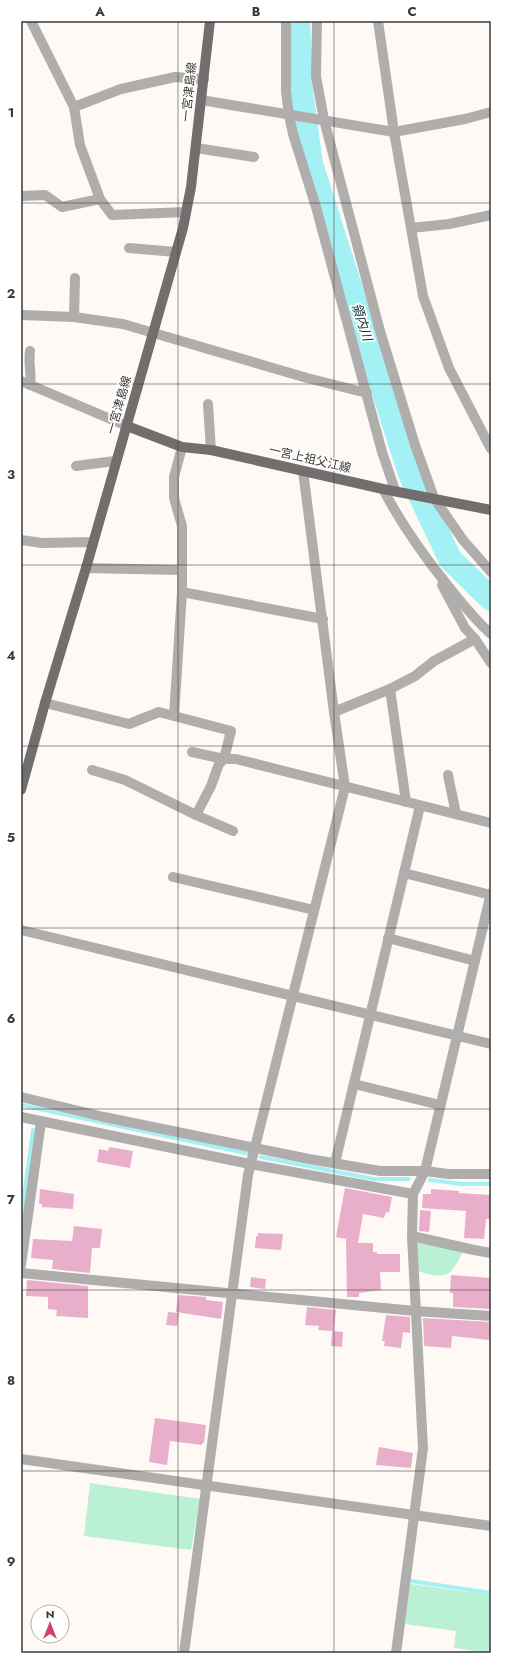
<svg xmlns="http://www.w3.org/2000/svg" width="512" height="1674" viewBox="0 0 512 1674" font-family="Jost,'Noto Sans JP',sans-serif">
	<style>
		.green { fill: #baf0d3 }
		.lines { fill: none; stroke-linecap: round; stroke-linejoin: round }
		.stream { stroke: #a4f1f5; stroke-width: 4 }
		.river { stroke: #a4f1f5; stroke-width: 24 }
		.building { fill: #e9afca }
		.minor { stroke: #b0adad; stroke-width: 10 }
		.major { stroke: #736e6e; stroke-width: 10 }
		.grid { fill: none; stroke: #3b3a38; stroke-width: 1; stroke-opacity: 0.55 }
		.labels { text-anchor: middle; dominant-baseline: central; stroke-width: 3.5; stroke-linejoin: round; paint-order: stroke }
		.street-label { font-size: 12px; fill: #3b3a38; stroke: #fff }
		.water-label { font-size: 13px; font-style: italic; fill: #0b3234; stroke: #fff }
		.neatline { fill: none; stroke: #3b3a38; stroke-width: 1.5 }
		.grid-label { font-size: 13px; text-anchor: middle; font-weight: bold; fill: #3b3a38 }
	</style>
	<rect width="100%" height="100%" fill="#fef9f4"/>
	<g class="green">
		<path d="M418,1242L463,1251C450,1279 446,1279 417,1271L415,1244Z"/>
		<polygon points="90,1483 200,1499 191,1550 84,1536"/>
		<polygon points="410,1584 491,1595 491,1653 454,1648 456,1631 405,1624"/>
	</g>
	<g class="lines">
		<g class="stream">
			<polyline points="21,1105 250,1154"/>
			<polyline points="261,1157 374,1179 409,1179"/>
			<polyline points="430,1180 462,1184 491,1184"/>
			<polyline points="21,1219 33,1130"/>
			<polyline points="411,1581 491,1593"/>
		</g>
		<polyline class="river" points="298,21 301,92 311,164 410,474 450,559 491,599"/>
	</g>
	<g class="building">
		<polygon points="109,1147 133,1151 130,1168 97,1162 99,1149 108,1151"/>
		<polygon points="345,1188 392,1197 389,1213 386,1212 384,1218 363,1214 358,1243 373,1243 373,1252 377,1252 377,1254 400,1254 400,1272 380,1272 381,1290 359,1293 359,1297 347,1297 346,1239 336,1237"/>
		<polygon points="40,1189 74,1194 73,1209 42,1207 42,1204 39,1204"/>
		<polygon points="431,1189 459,1191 459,1193 491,1195 491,1219 486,1219 484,1239 464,1238 466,1211 422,1208 423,1194 431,1194"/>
		<polygon points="420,1210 431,1211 429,1232 419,1231"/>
		<polygon points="74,1226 102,1229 100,1248 92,1248 90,1273 52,1269 53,1260 31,1258 33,1239 72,1241"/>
		<polygon points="258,1233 283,1234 281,1250 255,1248 256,1236 258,1236"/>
		<polygon points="451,1275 491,1278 491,1309 453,1307 453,1293 450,1293"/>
		<polygon points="251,1277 266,1279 265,1289 250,1287"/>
		<polygon points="27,1280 88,1286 88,1318 56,1316 57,1310 48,1309 48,1297 26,1296"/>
		<polygon points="178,1295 206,1297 206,1300 223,1302 221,1319 176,1312"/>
		<polygon points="307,1307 336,1310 334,1331 343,1332 342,1347 331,1346 332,1331 318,1330 319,1326 305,1325"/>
		<polygon points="168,1312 179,1313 177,1326 166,1325"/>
		<polygon points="386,1315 410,1317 410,1333 403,1332 401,1348 384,1346 385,1341 382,1341"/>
		<polygon points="423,1318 491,1322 489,1340 452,1336 451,1348 424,1346"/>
		<polygon points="155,1418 206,1425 204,1443 202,1443 202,1445 170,1441 167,1465 149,1462"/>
		<polygon points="379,1447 413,1453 411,1468 376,1465"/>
	</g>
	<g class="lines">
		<g class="minor">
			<polyline points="31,21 74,107 80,145 100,199 112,215 186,212"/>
			<polyline points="286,21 286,92 289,115 293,134 316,207 382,452 395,490"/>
			<polyline points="317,21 316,76 324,120 380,331 415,445 434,498 463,540 491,572"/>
			<polyline points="378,21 394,132 423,296 449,368 491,449"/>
			<polyline points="201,100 394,132 465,119 491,112"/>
			<polyline points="74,107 121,89 175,77 204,79"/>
			<polyline points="196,148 254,157"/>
			<polyline points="21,196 45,195 62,207 100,199"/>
			<polyline points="411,228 449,224 491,215"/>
			<polyline points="129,248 176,252"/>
			<polyline points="21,315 74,317 123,324 307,378 367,393"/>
			<polyline points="74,317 75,278"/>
			<path d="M30,351C28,363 32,373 30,385"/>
			<polyline points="21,381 127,426"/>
			<polyline points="208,404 211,450"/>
			<polyline points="76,466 115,461"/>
			<path d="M383,489C401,524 423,555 448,586C461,602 475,620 491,634"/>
			<polyline points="21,540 42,543 93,542"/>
			<polyline points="86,568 182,570"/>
			<polyline points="442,585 465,628 475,639 491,663"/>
			<polyline points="182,592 323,619"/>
			<polyline points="390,689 406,802"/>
			<polyline points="45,703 129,724 159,712 231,731 224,759 236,759 491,823"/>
			<polyline points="334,712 390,689 415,676 434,661 475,639"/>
			<polyline points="174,716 182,592 182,526 174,498 174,477 182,447"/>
			<polyline points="192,752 224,759"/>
			<polyline points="92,770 125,780 196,815 233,831"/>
			<polyline points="448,775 456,814"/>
			<polyline points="196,815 211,786 219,764 224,759"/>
			<polyline points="404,873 491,895"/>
			<polyline points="173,877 314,910"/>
			<polyline points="21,930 491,1044"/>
			<polyline points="388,938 475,961"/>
			<polyline points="354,1084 440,1105"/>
			<polyline points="21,1097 104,1117 309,1159 380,1171 425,1171 448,1174 491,1174"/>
			<polyline points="21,1117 250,1164 413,1194"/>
			<polyline points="335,1163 420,806"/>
			<polyline points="412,1236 474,1250 491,1253"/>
			<polyline points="21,1265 41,1122"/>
			<polyline points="21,1273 415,1311 491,1316"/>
			<polyline points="21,1459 491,1526"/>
			<polyline points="184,1653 248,1175 345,787 334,712 303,471"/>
			<polyline points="396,1653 423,1448 412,1236 413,1194 425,1171 491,893"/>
		</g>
		<g class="major">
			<polyline points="127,426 182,447 211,450 383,489 491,510"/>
			<polyline points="21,790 45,703 86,568 183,228 191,187 210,21"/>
		</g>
	</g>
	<path class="grid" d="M178,21V1653M334,21V1653M21,203H491M21,384H491M21,565H491M21,746H491M21,928H491M21,1109H491M21,1290H491M21,1471H491"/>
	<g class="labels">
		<g class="street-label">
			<text transform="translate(189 92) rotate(-84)">一宮津島線</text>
			<text transform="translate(119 405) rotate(-74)">一宮津島線</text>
			<text transform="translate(310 459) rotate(13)">一宮上祖父江線</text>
		</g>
		<g class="water-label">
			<text transform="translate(362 322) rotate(72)">領内川</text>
		</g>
	</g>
	<rect width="512" height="1674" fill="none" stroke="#ffffff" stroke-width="44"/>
	<g transform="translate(50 1624)"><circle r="19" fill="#ffffff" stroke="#b1b0af"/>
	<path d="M0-3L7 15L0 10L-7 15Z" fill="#d14267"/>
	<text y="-6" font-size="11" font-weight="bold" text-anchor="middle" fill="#3b3a38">N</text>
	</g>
	<rect x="22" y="22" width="468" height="1630" class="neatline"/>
	<g class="grid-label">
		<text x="100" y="16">A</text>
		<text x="256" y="16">B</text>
		<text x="412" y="16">C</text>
		<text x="11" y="117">1</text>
		<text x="11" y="298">2</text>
		<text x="11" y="479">3</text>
		<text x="11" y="660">4</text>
		<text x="11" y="842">5</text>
		<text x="11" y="1023">6</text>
		<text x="11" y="1204">7</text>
		<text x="11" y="1385">8</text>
		<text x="11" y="1566">9</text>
	</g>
</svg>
